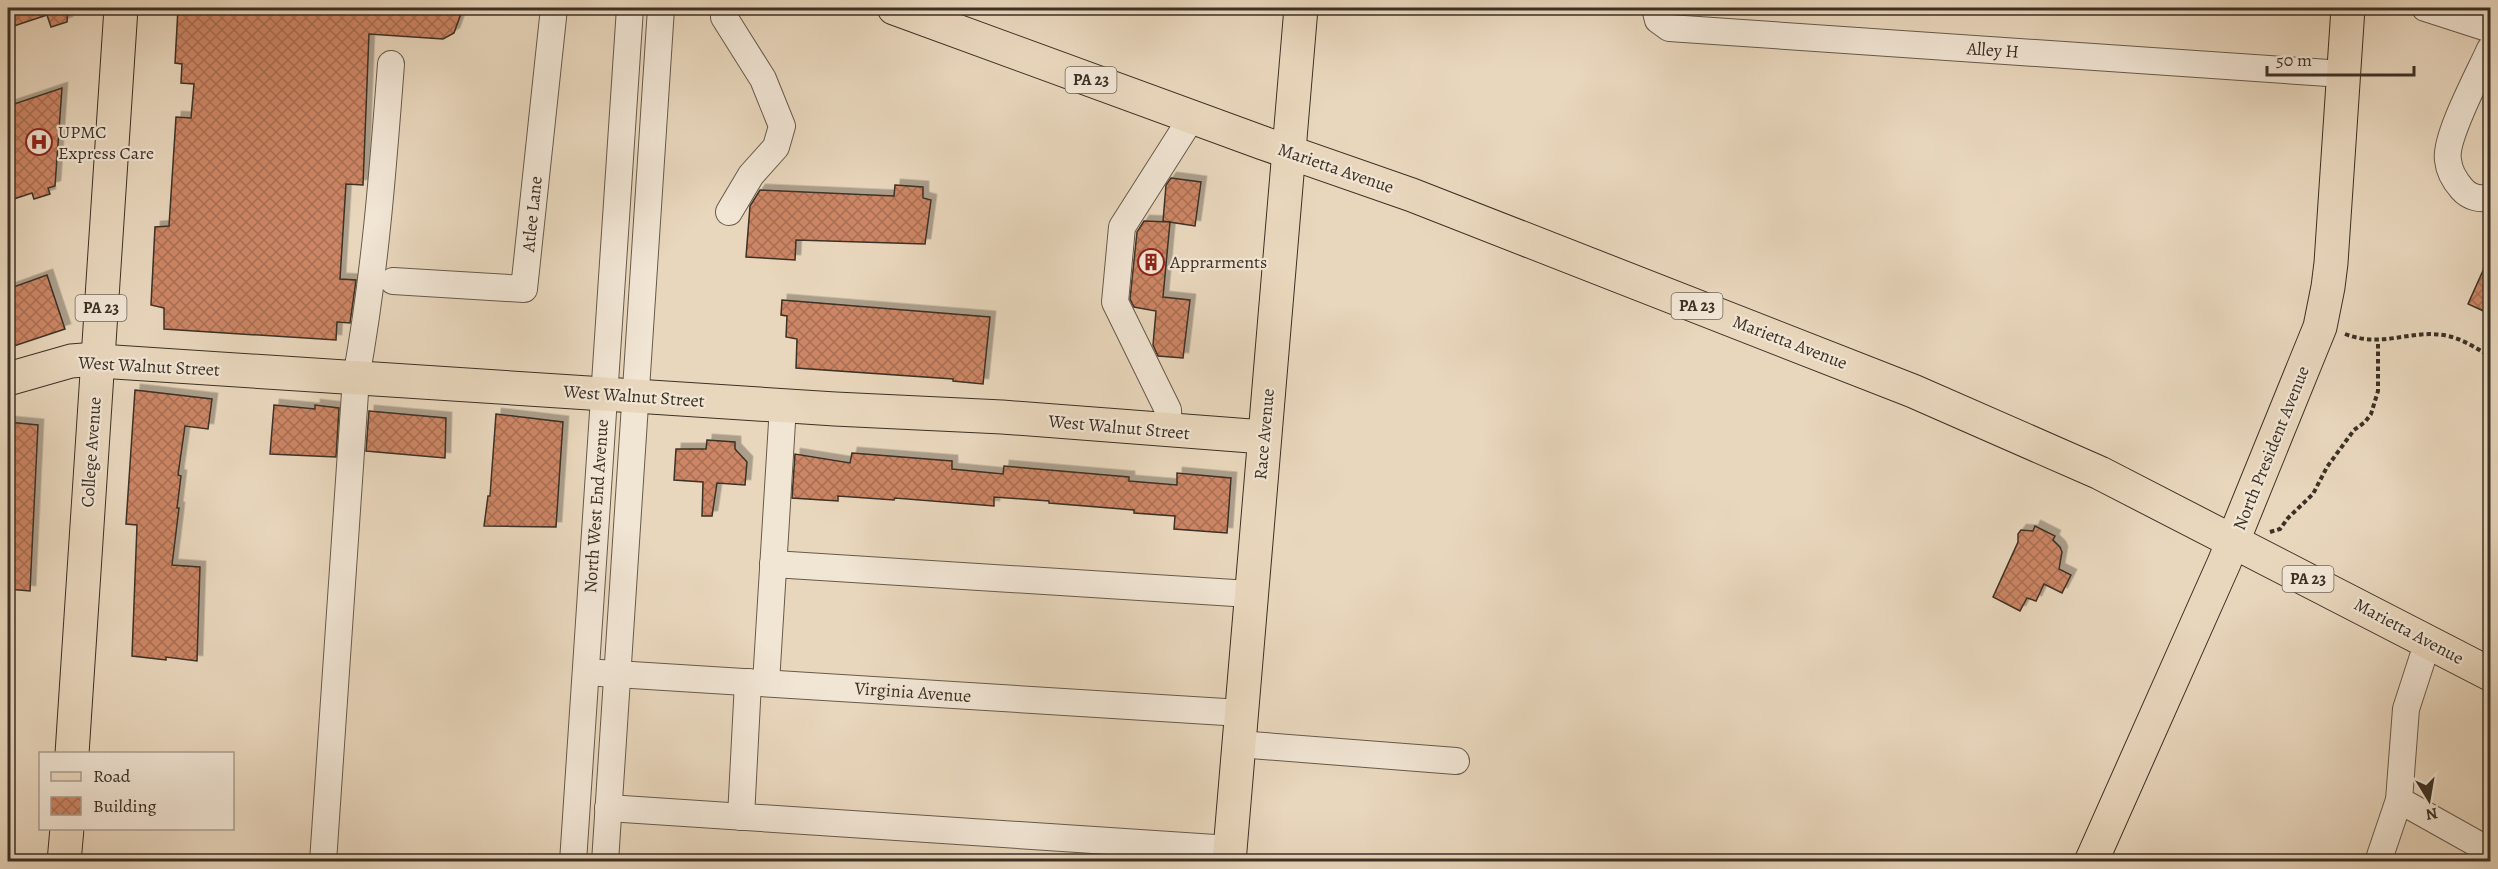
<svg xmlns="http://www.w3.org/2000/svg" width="2498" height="869" viewBox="0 0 2498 869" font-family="Alegreya,serif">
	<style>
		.building { fill: url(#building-cross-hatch); stroke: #3c3025; stroke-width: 1.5; filter: url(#shadow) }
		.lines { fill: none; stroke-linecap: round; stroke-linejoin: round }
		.minor-casing { stroke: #675a4b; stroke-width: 28 }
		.major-casing { stroke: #3c3025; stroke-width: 35 }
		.path { stroke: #3c3025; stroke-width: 4; stroke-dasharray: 4.5 3; stroke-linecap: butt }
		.minor { stroke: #f1e5d4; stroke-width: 26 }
		.major { stroke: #e9d7bd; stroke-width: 33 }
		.labels { text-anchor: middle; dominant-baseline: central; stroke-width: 4.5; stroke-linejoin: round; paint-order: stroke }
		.shield { fill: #f1e5d4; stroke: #72665a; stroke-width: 1.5 }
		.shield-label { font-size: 16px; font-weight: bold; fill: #3c3025 }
		.street-label { font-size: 18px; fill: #3c3025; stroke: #f1e5d4 }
		.poi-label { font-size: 18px; fill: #3c3025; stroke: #f1e5d4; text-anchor: start }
	</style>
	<defs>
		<pattern id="building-cross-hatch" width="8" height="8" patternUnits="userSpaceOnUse" patternTransform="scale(1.5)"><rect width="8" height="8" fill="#cd8665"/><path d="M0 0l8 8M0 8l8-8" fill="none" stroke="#a86e53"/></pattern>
		<filter id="shadow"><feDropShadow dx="5.5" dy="-5.5" stdDeviation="0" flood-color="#0004"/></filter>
	</defs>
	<rect width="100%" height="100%" fill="#e9d7bd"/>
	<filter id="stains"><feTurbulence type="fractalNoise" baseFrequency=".00333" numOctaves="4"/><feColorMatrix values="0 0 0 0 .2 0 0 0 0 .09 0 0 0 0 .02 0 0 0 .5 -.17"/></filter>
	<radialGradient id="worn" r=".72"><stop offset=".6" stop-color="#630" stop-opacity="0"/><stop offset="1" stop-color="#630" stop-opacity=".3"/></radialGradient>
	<g class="building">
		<polygon points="8,8 68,8 67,22 51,27 47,15 8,28"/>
		<polygon points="178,8 463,8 454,33 443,39 369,34 363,185 346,184 340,279 356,280 350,323 337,322 336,340 164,329 164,308 151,305 155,227 169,226 176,117 191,118 194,84 181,83 182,64 175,63"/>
		<polygon points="62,88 55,186 48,188 50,194 34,199 32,193 8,201 8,106"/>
		<polygon points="1171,178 1201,182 1195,226 1163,221 1166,185"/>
		<polygon points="895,185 923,187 923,198 931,200 925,244 796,240 795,260 746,257 750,206 760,190 894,196"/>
		<polygon points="1144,221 1170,222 1163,297 1190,300 1183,358 1158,356 1153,345 1156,311 1134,307 1130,299 1137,232"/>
		<polygon points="2490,255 2490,314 2468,304"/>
		<polygon points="47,275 65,329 8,348 8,289"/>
		<polygon points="782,300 990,317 983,384 953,381 953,379 796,368 797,339 786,337 787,316 781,315"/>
		<polygon points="135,390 212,399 208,429 185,426 178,475 181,476 177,508 179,508 172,565 200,567 197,661 166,657 166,660 132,656 137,525 126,524"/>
		<polygon points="274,405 315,409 315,405 339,408 336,457 270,454"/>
		<polygon points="369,411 446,418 445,458 366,451"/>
		<polygon points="496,414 563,422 556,527 484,526 488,496 490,496"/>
		<polygon points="8,422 38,425 30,591 8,589"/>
		<polygon points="707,440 735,442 735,449 747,462 745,485 717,483 712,516 702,516 703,482 674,480 676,449 706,449"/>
		<polygon points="852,453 952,461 952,469 1003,474 1004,466 1129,477 1129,481 1177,485 1177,473 1231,478 1227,533 1174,529 1175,516 1134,513 1134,510 1049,503 1049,501 994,497 994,506 895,498 894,500 838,496 838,501 792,498 795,454 850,463"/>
		<polygon points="2035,526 2055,536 2053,540 2060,547 2062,552 2059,569 2071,575 2062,593 2044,584 2036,601 2027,598 2020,611 1993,597 2018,542 2018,534 2021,530 2033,531"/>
	</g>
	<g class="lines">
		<defs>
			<g id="minor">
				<polyline points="1655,8 1658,20 1669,28 2343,74"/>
				<polyline points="2425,8 2490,29"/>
				<polyline points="724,17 763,79 782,126 776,147 751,175 729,212"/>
				<path d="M2490,49C2480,72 2444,138 2448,160C2449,171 2455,181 2462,189C2469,197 2480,200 2490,197"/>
				<polyline points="393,281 524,289 554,8"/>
				<polyline points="1169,431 1168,410 1115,302 1122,227 1192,117"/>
				<polyline points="773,564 1250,594"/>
				<polyline points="600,673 1241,713"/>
				<polyline points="766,683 783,406"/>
				<polyline points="1238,744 1456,761"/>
				<polyline points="2399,800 2490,851"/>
				<polyline points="608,808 1230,849"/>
				<polyline points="741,817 748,682"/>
				<path d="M323,862L356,378C375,274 383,169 391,64"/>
				<polyline points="573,862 630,8"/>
				<polyline points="605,862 661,8"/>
				<polyline points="2378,862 2399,800 2406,709 2428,641"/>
			</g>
			<g id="major">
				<polyline points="894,8 1263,143 1412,195 1913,391 2100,473 2490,674"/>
				<polyline points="8,379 71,361 84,360 835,409 1002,417 1264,437"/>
				<polyline points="72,754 121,8"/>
				<polyline points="64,862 67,828"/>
				<polyline points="1229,862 1301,8"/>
				<polyline points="2091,862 2224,563 2320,327 2328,287 2331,263 2348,8"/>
			</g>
		</defs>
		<use href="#minor" class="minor-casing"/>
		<use href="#major" class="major-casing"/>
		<g class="path">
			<path d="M2345,334C2384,349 2411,328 2448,336C2463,339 2477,349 2490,356"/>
			<polyline points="2270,532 2280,529 2288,518 2313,494 2327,467 2354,430 2365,422 2371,414 2378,391 2378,341"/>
		</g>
		<use href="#minor" class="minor"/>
		<use href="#major" class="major"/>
	</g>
	<defs>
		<symbol id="hospital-ring" viewBox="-11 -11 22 22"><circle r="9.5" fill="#f1e5d4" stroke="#8f2418" stroke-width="1.5"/><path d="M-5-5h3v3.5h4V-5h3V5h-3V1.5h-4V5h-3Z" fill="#8f2418"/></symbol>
		<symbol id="building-ring" viewBox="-11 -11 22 22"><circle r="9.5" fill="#f1e5d4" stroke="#8f2418" stroke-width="1.5"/><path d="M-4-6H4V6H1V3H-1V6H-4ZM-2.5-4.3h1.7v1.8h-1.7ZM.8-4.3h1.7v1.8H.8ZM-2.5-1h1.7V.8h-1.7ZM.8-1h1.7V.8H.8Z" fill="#8f2418"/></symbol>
	</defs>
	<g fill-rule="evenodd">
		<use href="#hospital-ring" x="24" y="127" width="30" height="30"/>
		<use href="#building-ring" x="1136" y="247" width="30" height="30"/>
	</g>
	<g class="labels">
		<g class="shield">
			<rect x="1065.5" y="67" width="51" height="26" rx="4.5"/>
			<rect x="1671.5" y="293" width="51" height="26" rx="4.5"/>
			<rect x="75.5" y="295" width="51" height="26" rx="4.5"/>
			<rect x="2282.5" y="566" width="51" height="26" rx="4.5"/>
		</g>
		<g class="shield-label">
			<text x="1091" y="80">PA 23</text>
			<text x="1697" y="306">PA 23</text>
			<text x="101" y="308">PA 23</text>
			<text x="2308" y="579">PA 23</text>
		</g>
		<g class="street-label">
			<text transform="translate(1993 50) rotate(4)">Alley H</text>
			<text transform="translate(1336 168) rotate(19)">Marietta Avenue</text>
			<text transform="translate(532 214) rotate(-84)">Atlee Lane</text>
			<text transform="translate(1790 342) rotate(21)">Marietta Avenue</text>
			<text transform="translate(149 366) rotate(3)">West Walnut Street</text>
			<text transform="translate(634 396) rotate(4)">West Walnut Street</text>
			<text transform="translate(1119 427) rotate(5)">West Walnut Street</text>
			<text transform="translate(1264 434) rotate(-85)">Race Avenue</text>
			<text transform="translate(2271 448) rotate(-68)">North President Avenue</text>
			<text transform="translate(91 452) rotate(-86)">College Avenue</text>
			<text transform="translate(596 506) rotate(-86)">North West End Avenue</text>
			<text transform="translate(2409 631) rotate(28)">Marietta Avenue</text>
			<text transform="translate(913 692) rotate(4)">Virginia Avenue</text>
		</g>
		<g class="poi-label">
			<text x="58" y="132">UPMC<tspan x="58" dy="21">Express Care</tspan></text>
			<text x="1170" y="262">Apprarments</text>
		</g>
	</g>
	<rect width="2498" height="869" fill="none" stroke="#e9d7bd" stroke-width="30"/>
	<rect x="9" y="9" width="2480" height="851" fill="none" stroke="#3c3025" stroke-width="3"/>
	<rect x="15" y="15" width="2468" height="839" fill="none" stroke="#3c3025" stroke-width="1.5"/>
	<rect x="39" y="752" width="195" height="78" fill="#f1e5d4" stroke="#a99d8e" stroke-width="1.5"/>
	<rect x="51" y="772" width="30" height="9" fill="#e9d7bd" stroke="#a99d8e" stroke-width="1.5"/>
	<text x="93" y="782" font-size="18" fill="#3c3025">Road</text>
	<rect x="51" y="797" width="30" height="18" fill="url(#building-cross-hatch)" stroke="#a99d8e" stroke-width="1.5"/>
	<text x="93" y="812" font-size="18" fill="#3c3025">Building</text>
	<g transform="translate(2429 800) rotate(169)" stroke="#f1e5d4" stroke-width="4.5" paint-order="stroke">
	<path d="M0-4.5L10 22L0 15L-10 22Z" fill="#3c3025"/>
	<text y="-9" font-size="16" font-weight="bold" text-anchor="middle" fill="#3c3025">N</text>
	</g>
	<path d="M2267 66v9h147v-9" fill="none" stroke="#3c3025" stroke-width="3"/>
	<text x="2276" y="66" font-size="18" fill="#3c3025" stroke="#f1e5d4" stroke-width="4.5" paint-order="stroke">50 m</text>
	<rect width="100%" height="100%" filter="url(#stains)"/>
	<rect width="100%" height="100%" fill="url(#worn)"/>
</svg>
